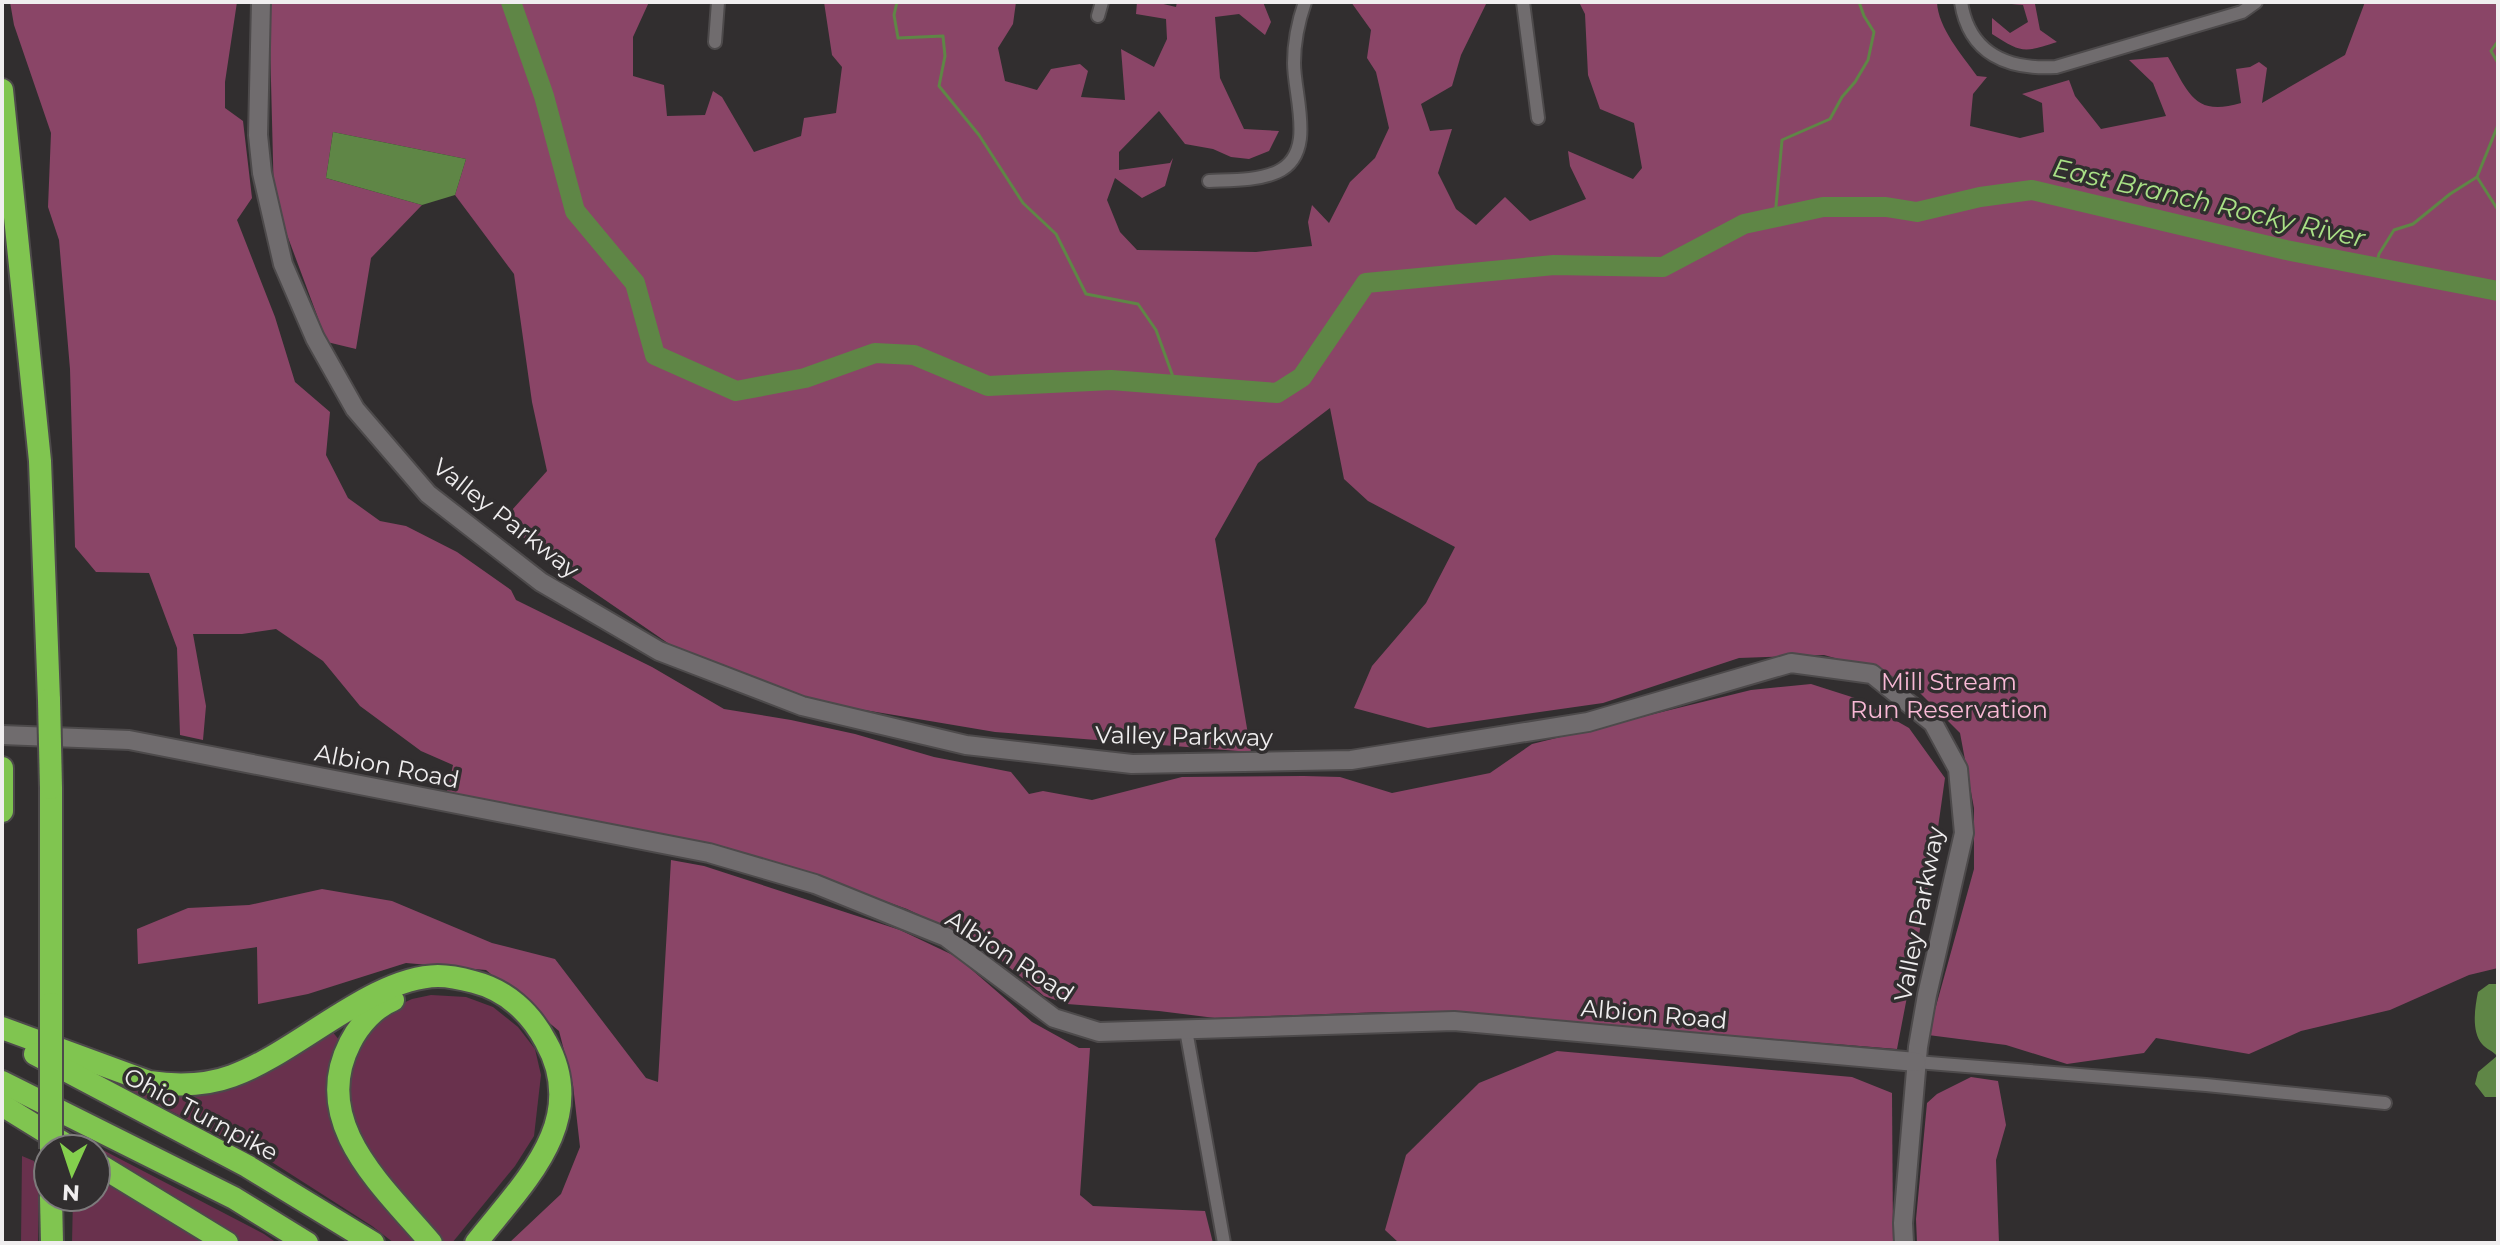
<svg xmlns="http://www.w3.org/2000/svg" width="2500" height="1245" viewBox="0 0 2500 1245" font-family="Montserrat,sans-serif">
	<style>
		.green { fill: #69314d }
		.forest { fill: #8a4567 }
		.water { fill: #5f8646 }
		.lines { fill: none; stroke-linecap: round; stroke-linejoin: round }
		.stream { stroke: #5f8646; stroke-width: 3 }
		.river { stroke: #5f8646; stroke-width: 20 }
		.street-casing { stroke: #4d4a4b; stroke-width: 16 }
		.secondary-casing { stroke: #4d4a4b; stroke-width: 22 }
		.highway-casing { stroke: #4d4a4b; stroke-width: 26 }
		.street { stroke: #706c6e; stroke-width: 12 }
		.secondary { stroke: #706c6e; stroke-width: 18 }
		.highway { stroke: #80c550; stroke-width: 22 }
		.highway-bridge-casing { stroke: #4d4a4b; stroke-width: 26; stroke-linecap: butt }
		.highway-bridge { stroke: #80c550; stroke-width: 22 }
		.labels { text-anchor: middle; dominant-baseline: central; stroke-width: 7; stroke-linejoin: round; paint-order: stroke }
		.street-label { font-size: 24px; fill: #f0eeef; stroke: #312e2f }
		.park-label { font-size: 24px; fill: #f8b9d5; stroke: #312e2f }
		.water-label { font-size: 26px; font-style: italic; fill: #a9e186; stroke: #312e2f }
	</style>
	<rect width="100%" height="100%" fill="#312e2f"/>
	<g class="green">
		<polygon points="431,995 466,997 493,1007 518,1027 535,1049 541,1075 534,1136 515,1166 452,1243 444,1243 377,1170 347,1121 349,1057 386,1011 412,999"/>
		<path d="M331,1030L340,1041C331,1091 324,1107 346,1155L423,1243H394L372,1226L267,1159L114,1083L116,1077L166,1091Z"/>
		<polygon points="74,1135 264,1234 277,1243 237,1243 96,1156 96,1149 85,1149 74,1143"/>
		<polygon points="22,1156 34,1161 34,1169 39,1181 38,1243 21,1243"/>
		<polygon points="96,1174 210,1243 72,1243 73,1197 96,1197"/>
	</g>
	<g class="forest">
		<polygon points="10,2 237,2 225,82 225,108 243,121 252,198 237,220 275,317 295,382 330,412 326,455 348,498 380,521 406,526 457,552 511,590 516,600 652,667 724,709 791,720 855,734 934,757 1011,772 1029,794 1043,791 1092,800 1182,777 1304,776 1340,777 1392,793 1490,773 1532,744 1751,690 1811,684 1858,699 1909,728 1945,778 1934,856 1897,1049 1464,1014 1383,1012 1215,1018 1159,1011 1067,1004 1044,996 985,947 907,909 820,878 447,792 453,765 421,751 360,706 323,661 276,629 242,634 193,634 206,706 203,740 180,735 177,648 149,573 96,572 75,547 70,369 59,240 48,207 51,133 14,25"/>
		<path d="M269,2H649L633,37V76L664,85L667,116L705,115L713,91L722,97L754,152L801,136L804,118L836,113L842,67L832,55L824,2H1016L1013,24L998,48L1005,81L1037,90L1051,69L1080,64L1088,71L1081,97L1125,100L1121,49L1154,67L1167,39L1166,19L1136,14L1137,2H1155L1176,7L1177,2H1263L1271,22L1265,35L1239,14L1215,17L1220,78L1244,129L1279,131L1269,151L1249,159L1231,157L1213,149L1185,144L1159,111L1119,152V170L1170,163L1173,158L1165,186L1142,198L1115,178L1107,200L1120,232L1137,250L1256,252L1312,246L1308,222L1312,205L1329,223L1350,182L1375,158L1389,128L1376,72L1367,58L1371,30L1351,2H1487L1461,55L1452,86L1421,104L1430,131L1452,129L1438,173L1456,209L1476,225L1505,197L1530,221L1586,199L1570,166L1568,151L1633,179L1642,168L1634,123L1600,109L1588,75L1585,14L1579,2H1937C1938,28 1962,55 1977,76L1987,77L1973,94L1970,126L2020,138L2044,132L2042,103L2022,94L2069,80L2075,96L2101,129L2166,116L2153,83L2129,60L2168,57C2189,93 2194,117 2241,103L2236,69L2250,67L2259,62L2267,68L2262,103L2345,55L2365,2H2498V968L2469,975L2390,1010L2301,1031L2249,1054L2156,1038L2144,1053L2067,1064L2006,1045L1928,1035L1974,869V808L1960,733L1917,690L1860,665L1824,655L1739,658L1603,703L1428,728L1354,708L1372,666L1426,603L1455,547L1368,501L1344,479L1330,408L1258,463L1215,539L1251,752L995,732L817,702L678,650L557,567L503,520L547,471L532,402L514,274L455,195L466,159L333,132L326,178L422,205L371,258L356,349L327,342L274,200Z"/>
		<path d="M1989,2H2047L2035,4L2040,30L2057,42C2023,53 2022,53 1992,34V18L2010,33L2028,22L2023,5Z"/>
		<polygon points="671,860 704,866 900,930 957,957 1032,1022 1079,1048 1090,1048 1080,1195 1093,1206 1205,1211 1213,1243 509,1243 561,1194 580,1147 573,1085 559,1031 486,970 406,963 308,994 258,1004 257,947 138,964 137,929 188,908 249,905 322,889 392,901 492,943 555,959 646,1078 658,1082"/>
		<polygon points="1557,1051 1852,1077 1892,1093 1893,1243 1399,1243 1385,1230 1406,1155 1479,1083"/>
		<polygon points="1971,1077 1998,1081 2006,1125 1996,1160 1999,1243 1917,1243 1916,1219 1927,1103 1937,1094"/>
	</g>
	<g class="water">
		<polygon points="333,132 466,159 455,195 422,205 326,178"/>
		<path d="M2489,984H2498V1097H2485L2475,1084L2478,1072L2497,1056C2493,1051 2486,1049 2482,1044C2471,1031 2475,1007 2478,992Z"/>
	</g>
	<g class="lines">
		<g class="stream">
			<polyline points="897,2 894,15 898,38 943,36 945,56 939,86 979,135 1023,203 1056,234 1086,294 1138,304 1156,330 1176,385"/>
			<polyline points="2489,2 2498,3"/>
			<polyline points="2498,41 2491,51 2498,63"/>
			<polyline points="2477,177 2498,125"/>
			<polyline points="1775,217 1782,140 1830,119 1842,97 1855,82 1868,60 1874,32 1864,16 1859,2"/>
			<polyline points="2376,267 2379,254 2394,230 2413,224 2450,194 2477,177 2498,210"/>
		</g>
		<polyline class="river" points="511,2 544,96 575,211 635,283 655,355 736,391 805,378 875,353 914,355 988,386 1111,380 1277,393 1302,377 1366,283 1554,265 1663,267 1744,224 1823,207 1886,207 1917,212 1980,197 2032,190 2286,250 2498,291"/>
		<defs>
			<g id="street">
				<polyline points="1523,2 1538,118"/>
				<path d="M1961,2C1969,54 2008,70 2056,67L2242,12L2256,2"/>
				<polyline points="1098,16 1102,2"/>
				<polyline points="715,42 718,2"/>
				<path d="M1209,181C1230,180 1257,181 1277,172C1317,154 1294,97 1294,63C1294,42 1298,22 1305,2"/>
				<polyline points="1186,1030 1224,1243"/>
				<polyline points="1916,1062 2206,1085 2385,1103"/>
			</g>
			<g id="secondary">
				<polyline points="261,2 258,135 262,173 283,264 315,338 355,409 428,494 541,582 659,651 802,706 966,745 1132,764 1351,760 1588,722 1791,663 1872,674 1933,723 1958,769 1964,833 1927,995 1918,1047 1903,1223 1904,1243"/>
				<polyline points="2,735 129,740 709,853 815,884 946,937 1054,1018 1099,1032 1454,1021 1916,1062"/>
			</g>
			<g id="highway">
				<polyline points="2,90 40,461 49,700"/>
				<polyline points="2,768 2,811"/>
				<polyline points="51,788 51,1004"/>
				<path d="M393,1000C375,1007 359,1025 350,1043C309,1123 383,1186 431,1243"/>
				<path d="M2,1028L149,1082C177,1086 205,1086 232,1076C297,1053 371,977 438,976C450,976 463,979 474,982C506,990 531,1013 546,1042C591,1122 521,1185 476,1243"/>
				<polyline points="35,1054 247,1166 373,1243"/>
				<polyline points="2,1082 234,1198 307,1243"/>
				<polyline points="2,1105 73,1149"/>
				<polyline points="96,1163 227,1243"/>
				<polyline points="51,1197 52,1243"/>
			</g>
		</defs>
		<use href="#street" class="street-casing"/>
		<use href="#secondary" class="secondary-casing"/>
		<use href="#highway" class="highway-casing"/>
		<use href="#street" class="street"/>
		<use href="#secondary" class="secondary"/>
		<use href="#highway" class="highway"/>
		<defs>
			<g id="highway-bridge">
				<polyline points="49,700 51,788"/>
				<polyline points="51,1004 51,1149"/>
			</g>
		</defs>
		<use href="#highway-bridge" class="highway-bridge-casing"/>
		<use href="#highway-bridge" class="highway-bridge"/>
	</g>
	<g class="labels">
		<g class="street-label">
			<text transform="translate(506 518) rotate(38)">Valley Parkway</text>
			<text transform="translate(1184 736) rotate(1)">Valley Parkway</text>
			<text transform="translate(387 766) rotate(11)">Albion Road</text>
			<text transform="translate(1919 914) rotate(-79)">Valley Parkway</text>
			<text transform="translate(1010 956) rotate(33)">Albion Road</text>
			<text transform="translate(1654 1014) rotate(5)">Albion Road</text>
			<text transform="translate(201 1114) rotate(28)">Ohio Turnpike</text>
		</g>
		<g class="park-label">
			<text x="1949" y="681">Mill Stream<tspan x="1949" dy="28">Run Reservation</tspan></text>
		</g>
		<g class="water-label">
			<text transform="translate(2209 203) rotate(13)">East Branch Rocky River</text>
		</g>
	</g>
	<rect width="2500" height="1245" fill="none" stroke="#f0eeef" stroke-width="8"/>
	<g transform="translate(72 1173) rotate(183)"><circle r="38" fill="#312e2f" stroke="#7d7b7c" stroke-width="2"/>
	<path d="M0-6L14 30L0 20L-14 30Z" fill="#84cf4d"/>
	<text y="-12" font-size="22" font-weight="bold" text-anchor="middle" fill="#f0eeef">N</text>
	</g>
</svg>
